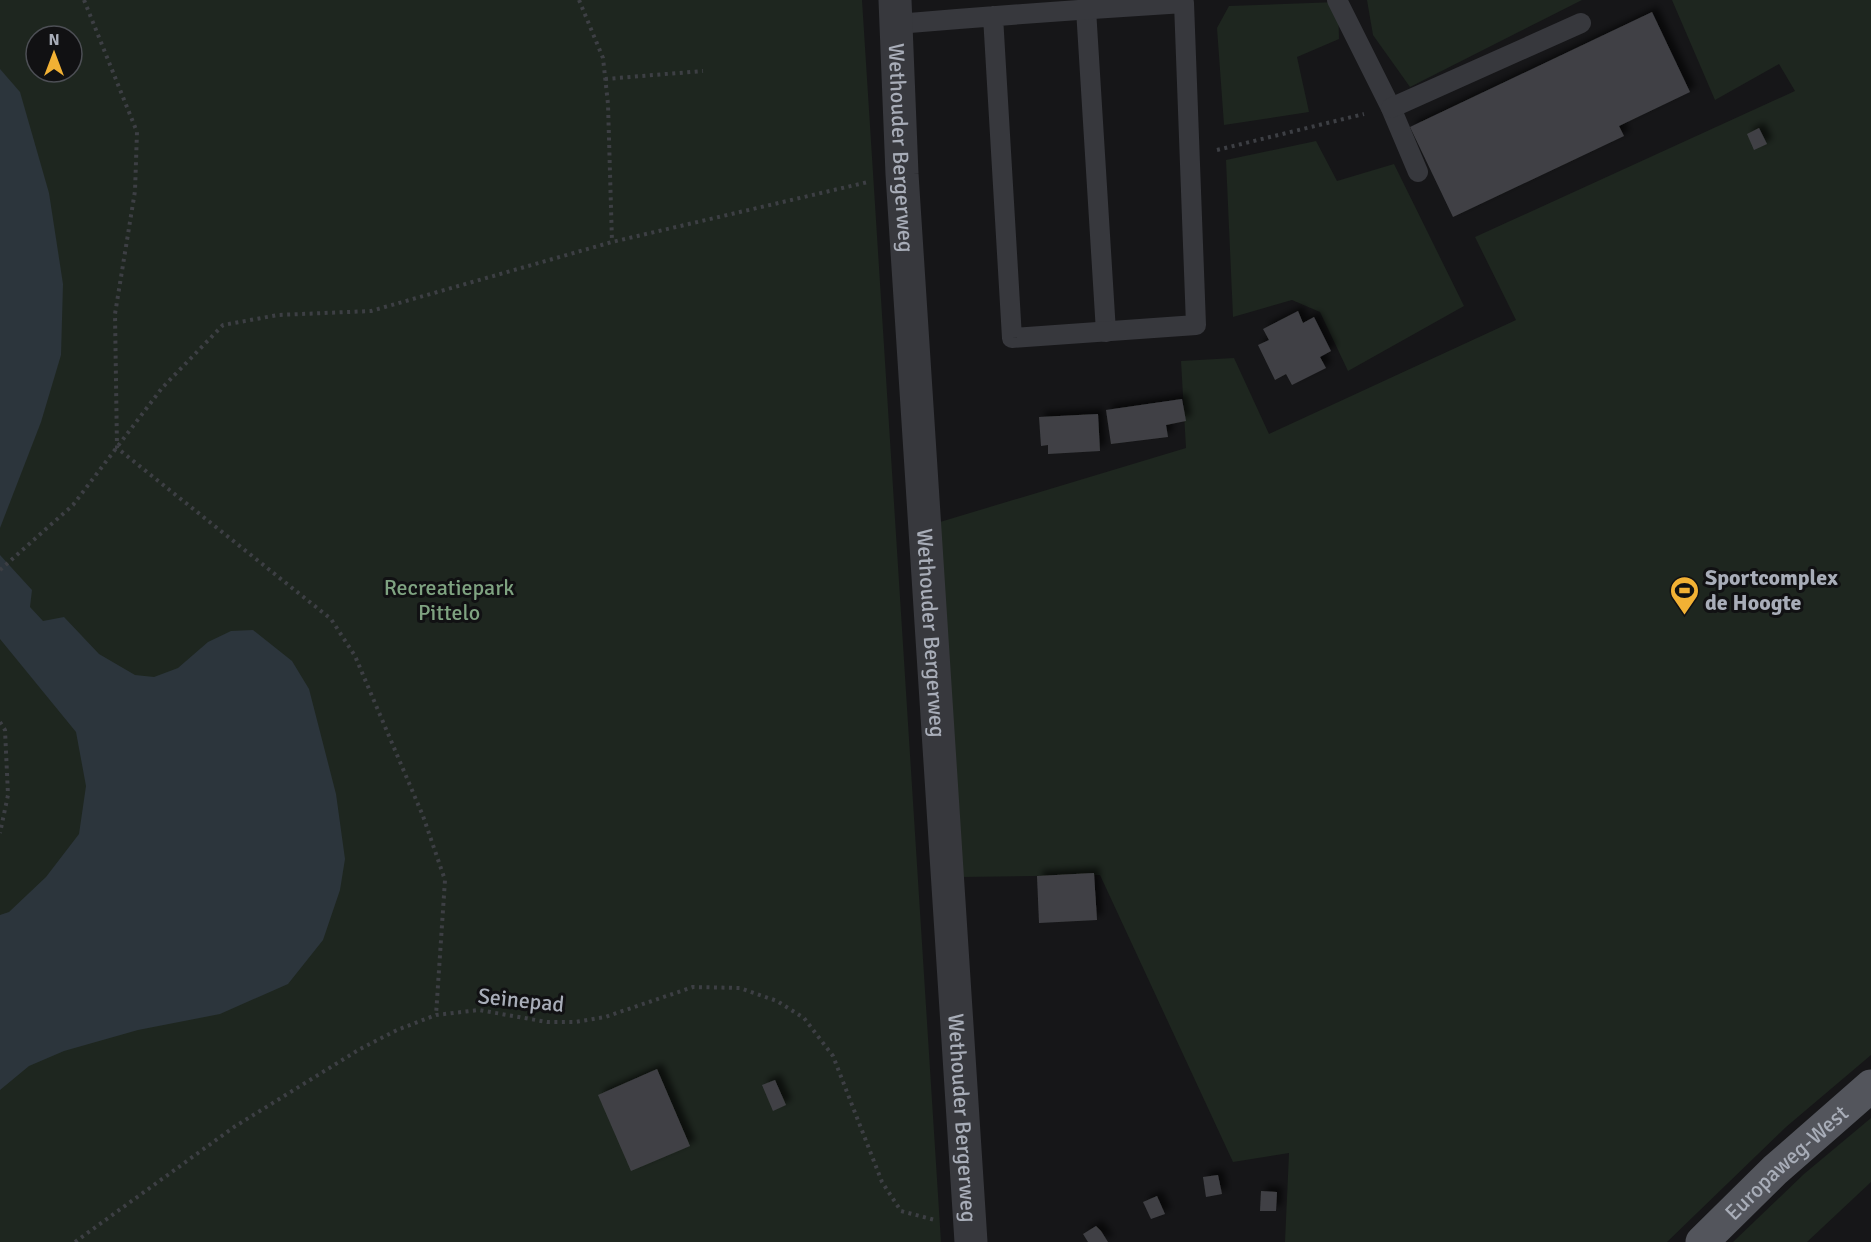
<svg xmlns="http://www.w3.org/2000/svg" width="1871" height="1242" viewBox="0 0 1871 1242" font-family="Signika,sans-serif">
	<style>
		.green { fill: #1e261f; fill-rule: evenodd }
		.water { fill: #2c353c }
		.building { fill: #404145; filter: url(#shadow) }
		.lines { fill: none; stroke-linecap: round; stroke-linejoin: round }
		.path { stroke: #3d3f44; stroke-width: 4; stroke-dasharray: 3 4.5; stroke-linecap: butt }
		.service { stroke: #37383d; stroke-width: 20 }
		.minor { stroke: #37383d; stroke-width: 33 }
		.primary { stroke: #53555c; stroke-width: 33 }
		.labels { text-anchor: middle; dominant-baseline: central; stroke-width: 6; stroke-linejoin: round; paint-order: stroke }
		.street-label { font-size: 22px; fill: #a8adb8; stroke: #111113 }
		.poi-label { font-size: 22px; font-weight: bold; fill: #a8adb8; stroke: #111113; text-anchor: start }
		.park-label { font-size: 22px; fill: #7fa381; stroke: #111113 }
	</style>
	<defs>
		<filter id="shadow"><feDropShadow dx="5.5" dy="-5.5" stdDeviation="3" flood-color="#0009"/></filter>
	</defs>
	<rect width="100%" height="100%" fill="#161618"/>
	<g class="green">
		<path d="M0,0H862L941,1242H0ZM36,36H72V72H36Z"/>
		<polygon points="1367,0 1582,0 1410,87 1373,35"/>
		<polygon points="1672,0 1871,0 1871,1055 1786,1127 1667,1242 1285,1242 1289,1153 1233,1162 1100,875 961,877 940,522 1186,448 1181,361 1234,358 1269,434 1516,320 1475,237 1795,91 1779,64 1715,100"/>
		<polygon points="1338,2 1339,39 1297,57 1309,112 1224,125 1217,28 1229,6"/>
		<polygon points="1316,141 1337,181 1394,164 1464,306 1348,371 1320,312 1292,300 1233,317 1226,160"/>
		<polygon points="1871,1118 1871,1182 1807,1242 1733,1242 1804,1174"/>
	</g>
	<g class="water">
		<polygon points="0,69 20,92 49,193 63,284 61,355 41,422 0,528"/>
		<polygon points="0,555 32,590 30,607 43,621 64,617 99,654 135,675 154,677 178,668 208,642 231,631 253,630 292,661 309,689 336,794 345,859 340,890 323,940 288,984 220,1014 138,1030 64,1051 29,1066 0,1090 0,915 9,912 46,877 79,834 86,786 76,732 0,639"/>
	</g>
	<g class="building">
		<polygon points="1652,12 1690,92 1619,126 1624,136 1453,217 1410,127"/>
		<polygon points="1759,128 1767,144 1754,150 1747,134"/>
		<polygon points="1298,311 1303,323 1314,317 1331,351 1320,357 1326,368 1292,385 1286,374 1275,380 1258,345 1269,340 1263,329"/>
		<polygon points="1182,399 1186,421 1166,425 1168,437 1111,444 1106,410"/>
		<polygon points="1098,414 1100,451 1048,454 1048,445 1041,446 1039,417"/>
		<polygon points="1094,873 1097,920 1039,923 1037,876"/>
		<polygon points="657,1069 690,1146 631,1171 598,1095"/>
		<polygon points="775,1080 786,1105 773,1111 762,1085"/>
		<polygon points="1218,1175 1222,1194 1206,1197 1203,1177"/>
		<polygon points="1261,1191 1277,1192 1276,1211 1260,1211"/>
		<polygon points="1157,1196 1165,1214 1151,1219 1143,1202"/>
		<polygon points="1096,1226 1101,1231 1108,1242 1088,1242 1083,1234"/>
	</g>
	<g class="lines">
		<g class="path">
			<polyline points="84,0 137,132 135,191 115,314 117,448 331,619 355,656 423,816 445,880 436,1015"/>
			<polyline points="579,0 603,58 608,104 612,242"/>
			<polyline points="605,79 703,71"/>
			<polyline points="1217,150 1364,114"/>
			<polyline points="0,570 73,505 162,388 223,325 278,315 371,311 612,242 868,182"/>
			<polyline points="0,722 5,730 8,795 0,833"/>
			<polyline points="75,1242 234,1127 360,1049 397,1030 436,1015 479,1010 547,1022 575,1022 605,1017 693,987 740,988 777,1001 804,1018 833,1056 882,1182 901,1211 935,1220"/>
		</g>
		<g class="service">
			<polyline points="1337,0 1391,108 1418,172"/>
			<polyline points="1086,9 1106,332"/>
			<path d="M897,24C992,16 1088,9 1184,3L1196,325L1012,338L993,16"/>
			<polyline points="1391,108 1581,23"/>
		</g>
		<path class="minor" id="s1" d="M895,0L902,174L971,1242"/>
		<path class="primary" id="s2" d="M1702,1242L1775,1170L1871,1086"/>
	</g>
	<defs>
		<symbol id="stadium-pin" viewBox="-11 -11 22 30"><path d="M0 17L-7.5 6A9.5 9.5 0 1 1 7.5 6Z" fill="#f2b134" stroke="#111113"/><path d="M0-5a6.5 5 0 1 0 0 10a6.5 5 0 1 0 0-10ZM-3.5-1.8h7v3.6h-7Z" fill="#111"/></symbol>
	</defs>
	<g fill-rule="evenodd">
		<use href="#stadium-pin" x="1668" y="574" width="33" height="45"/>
	</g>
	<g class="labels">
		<g class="street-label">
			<text stroke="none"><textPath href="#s1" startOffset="148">Wethouder Bergerweg</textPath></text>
			<text stroke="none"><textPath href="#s1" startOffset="634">Wethouder Bergerweg</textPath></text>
			<text transform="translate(521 1000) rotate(6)">Seinepad</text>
			<text stroke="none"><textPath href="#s1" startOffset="1120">Wethouder Bergerweg</textPath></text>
			<text stroke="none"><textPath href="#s2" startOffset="116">Europaweg-West</textPath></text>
		</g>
		<g class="poi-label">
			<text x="1705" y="577">Sportcomplex<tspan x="1705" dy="25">de Hoogte</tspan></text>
		</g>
		<g class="park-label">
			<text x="449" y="587">Recreatiepark<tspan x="449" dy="25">Pittelo</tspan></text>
		</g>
	</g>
	<g transform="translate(54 54)"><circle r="28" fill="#111113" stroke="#4d4f55" stroke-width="1.5"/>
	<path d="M0-4.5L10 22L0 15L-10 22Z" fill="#f2b134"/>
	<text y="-9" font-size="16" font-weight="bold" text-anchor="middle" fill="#a8adb8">N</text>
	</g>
</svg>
